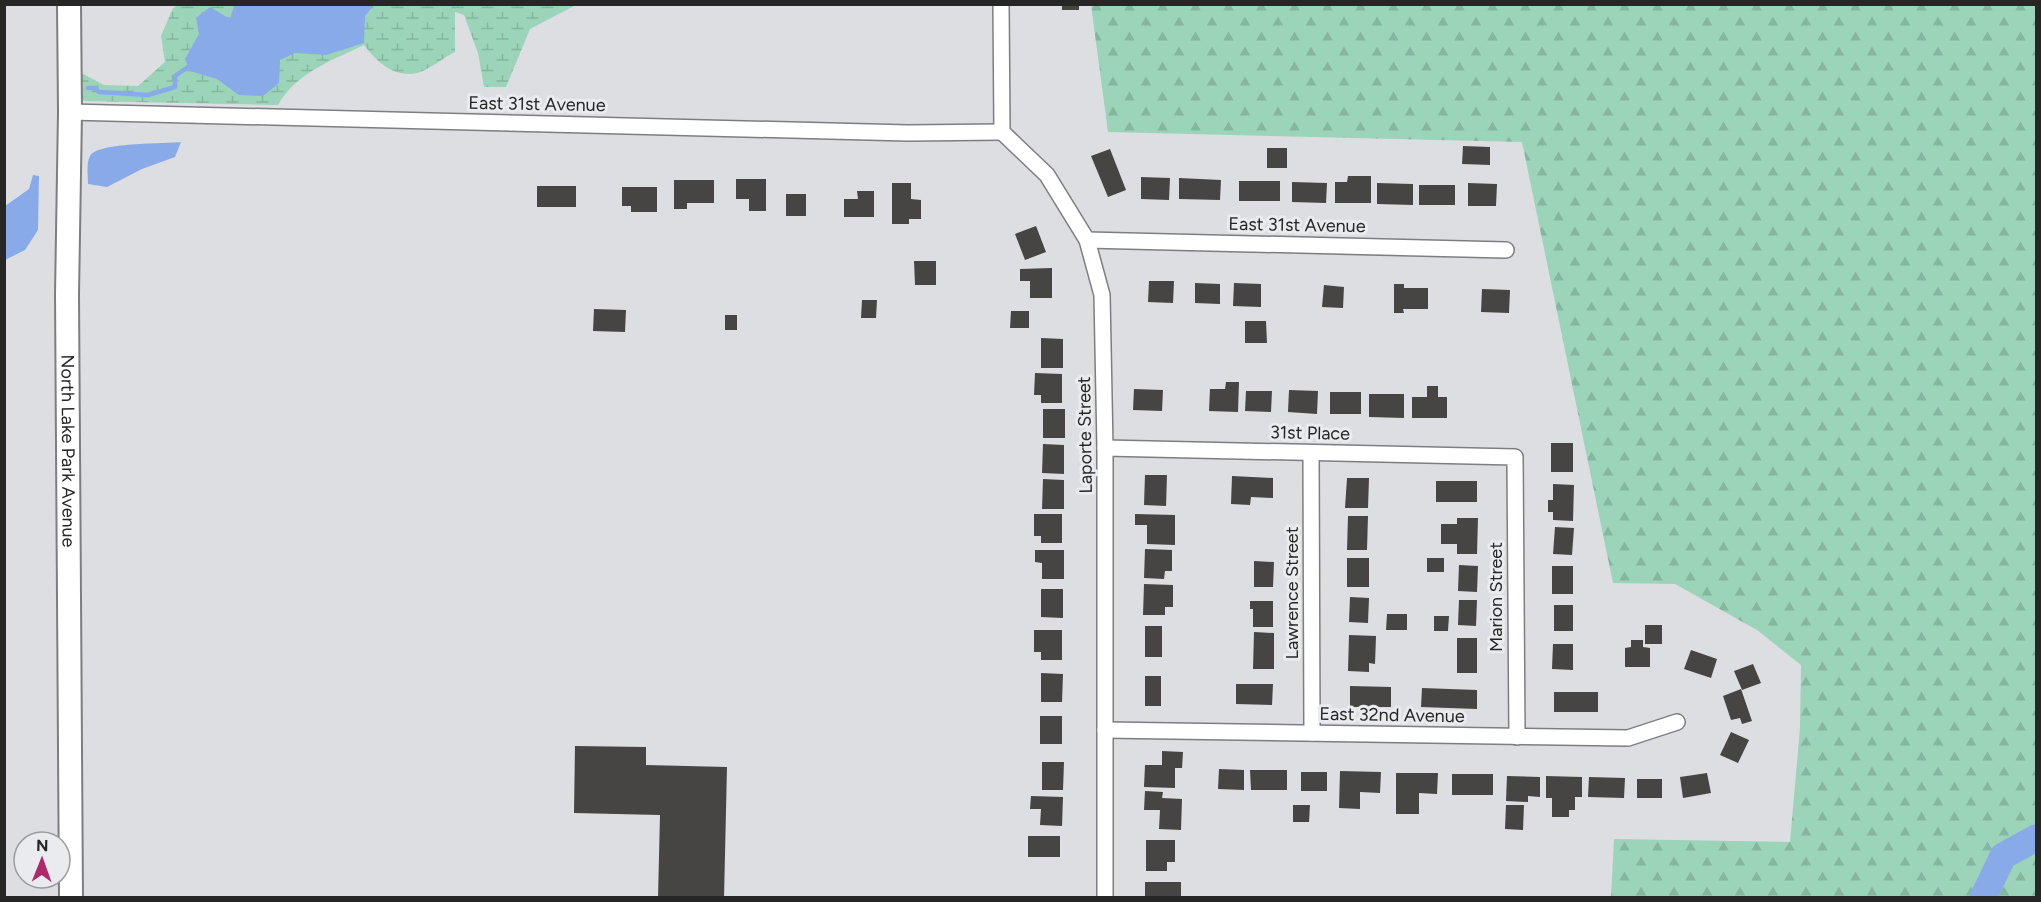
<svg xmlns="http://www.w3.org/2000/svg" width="2041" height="902" viewBox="0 0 2041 902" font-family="Figtree,sans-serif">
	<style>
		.forest { fill: url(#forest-firs) }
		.wetland { fill: url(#wetland-marsh) }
		.water { fill: #89aae9 }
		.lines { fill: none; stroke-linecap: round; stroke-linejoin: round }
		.stream { stroke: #89aae9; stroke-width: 4.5 }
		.river { stroke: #89aae9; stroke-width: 27 }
		.building { fill: #474543 }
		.street-casing { stroke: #7d7e81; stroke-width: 18 }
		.secondary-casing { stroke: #7d7e81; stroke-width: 26 }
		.street { stroke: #fff; stroke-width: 15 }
		.secondary { stroke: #fff; stroke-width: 22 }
		.labels { text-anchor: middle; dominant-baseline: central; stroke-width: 6; stroke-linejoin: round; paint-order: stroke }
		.street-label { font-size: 18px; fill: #262627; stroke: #eaebee }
	</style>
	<defs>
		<pattern id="forest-firs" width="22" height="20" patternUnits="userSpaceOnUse" patternTransform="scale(1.5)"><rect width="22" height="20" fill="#9bd4b9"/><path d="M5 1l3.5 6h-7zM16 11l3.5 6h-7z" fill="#85b69f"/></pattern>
		<pattern id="wetland-marsh" width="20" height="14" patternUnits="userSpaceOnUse" patternTransform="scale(1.5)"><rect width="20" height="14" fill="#9bd4b9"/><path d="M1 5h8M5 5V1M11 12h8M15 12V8" fill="none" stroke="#85b69f"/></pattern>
	</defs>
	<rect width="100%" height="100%" fill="#dddee1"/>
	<polygon class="forest" points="1091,5 2036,5 2036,897 1611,897 1614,839 1790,842 1800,728 1801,665 1757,630 1675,584 1613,583 1522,142 1108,132"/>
	<path class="wetland" d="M178,5H576L530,29L506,87H484L478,53L464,15L455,12V52C445,57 427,71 417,73C394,78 377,62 364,45C331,61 297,72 278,105L84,101L76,89L74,69L104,85L138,86L165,62L161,36L173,8Z"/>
	<g class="water">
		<polygon points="232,5 374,4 374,5 365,16 364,43 326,55 295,53 280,60 279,83 263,96 239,95 217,79 190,71 185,59 199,34 196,18 210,7 230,19 234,6"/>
		<path d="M181,142L175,157L142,169L107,187L88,184C88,176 86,163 90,156C97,142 164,144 181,142Z"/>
		<polygon points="33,175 39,176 38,230 25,250 5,260 5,206 29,189"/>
	</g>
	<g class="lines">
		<polyline class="stream" points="88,88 95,88 99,92 148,95 175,87 175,76 188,67"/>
		<polyline class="river" points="1983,898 2003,856 2036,838"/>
	</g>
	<g class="building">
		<rect x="1062" y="4" width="17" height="6"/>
		<polygon points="1463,146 1490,147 1490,165 1462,164"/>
		<rect x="1267" y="148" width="20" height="20"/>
		<polygon points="1110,149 1126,190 1108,197 1091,156"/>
		<polygon points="1348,176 1371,176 1371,203 1335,203 1335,182 1347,182"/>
		<polygon points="1141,177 1170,178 1169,200 1141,199"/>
		<polygon points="1179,178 1221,180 1220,200 1179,199"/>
		<polygon points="736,179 766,179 766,211 749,211 749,199 736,199"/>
		<polygon points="674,180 714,180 714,203 687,203 687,209 674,209"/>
		<rect x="1239" y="181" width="41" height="20"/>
		<polygon points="1292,182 1327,183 1326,203 1292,202"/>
		<polygon points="892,183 911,183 911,199 921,200 921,219 909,219 909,224 892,224"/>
		<polygon points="1377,183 1413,184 1413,205 1377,204"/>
		<polygon points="1468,183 1497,184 1496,206 1468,206"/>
		<rect x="1419" y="185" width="36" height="20"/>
		<rect x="537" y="186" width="39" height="21"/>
		<polygon points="622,187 657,187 657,212 631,212 631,206 622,206"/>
		<polygon points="857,191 874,191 874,217 844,217 844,199 858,199"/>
		<rect x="786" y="194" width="20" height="22"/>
		<polygon points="1036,226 1046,252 1025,260 1015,234"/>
		<polygon points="914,261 936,261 936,285 915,285"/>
		<polygon points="1052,268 1052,298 1030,298 1030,281 1020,281 1020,269"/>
		<polygon points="1149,281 1174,281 1173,303 1148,302"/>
		<polygon points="1195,283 1220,284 1220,304 1195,303"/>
		<polygon points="1234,283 1261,284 1261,307 1233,306"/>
		<polygon points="1394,284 1404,284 1404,288 1428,288 1428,309 1403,309 1404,313 1394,313"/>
		<polygon points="1324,285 1344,287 1343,308 1322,307"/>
		<polygon points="1482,289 1510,290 1509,313 1481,312"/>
		<polygon points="862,300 877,300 876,318 861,318"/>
		<polygon points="594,309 626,310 625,332 593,331"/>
		<polygon points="1011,311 1029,311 1029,328 1010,328"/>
		<rect x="725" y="315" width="12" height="15"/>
		<polygon points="1245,321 1266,321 1267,343 1245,343"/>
		<polygon points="1041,338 1063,339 1063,368 1041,368"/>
		<polygon points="1035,373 1062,374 1062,403 1041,403 1041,395 1034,395"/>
		<polygon points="1226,382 1239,382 1238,412 1209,411 1210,389 1225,389"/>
		<polygon points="1427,386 1438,386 1438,397 1447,397 1447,418 1412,418 1412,397 1427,397"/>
		<polygon points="1134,389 1163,390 1162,411 1133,410"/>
		<polygon points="1289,390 1318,391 1317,414 1288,412"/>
		<polygon points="1246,391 1272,391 1271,412 1245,411"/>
		<rect x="1330" y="392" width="31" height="22"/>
		<polygon points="1369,394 1404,394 1404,418 1369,417"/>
		<rect x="1043" y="409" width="22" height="29"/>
		<rect x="1551" y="443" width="22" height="29"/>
		<polygon points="1043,444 1064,445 1064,474 1042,473"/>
		<polygon points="1145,475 1167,475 1166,506 1144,505"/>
		<polygon points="1232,476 1273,478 1273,498 1251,497 1250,505 1231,504"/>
		<polygon points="1347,478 1369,478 1368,508 1345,508"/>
		<polygon points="1043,479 1064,480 1064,509 1042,509"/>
		<rect x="1436" y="481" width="41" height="21"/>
		<polygon points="1553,484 1574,485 1573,521 1553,520 1553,512 1548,512 1548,500 1553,500"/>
		<polygon points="1034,514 1062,514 1062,543 1041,543 1041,536 1034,536"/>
		<polygon points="1135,514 1175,515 1175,545 1147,544 1147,525 1135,525"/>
		<polygon points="1348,516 1368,516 1367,550 1347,550"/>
		<polygon points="1457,518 1478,518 1477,554 1457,554 1457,544 1441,544 1441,524 1457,524"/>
		<polygon points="1555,527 1574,528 1572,555 1553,554"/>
		<polygon points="1145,549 1172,550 1172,571 1165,571 1164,579 1144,578"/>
		<polygon points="1035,550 1064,550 1064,579 1042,579 1042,563 1035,562"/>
		<rect x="1347" y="558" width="22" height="29"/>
		<rect x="1427" y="558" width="17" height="14"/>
		<polygon points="1254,561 1274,562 1273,587 1254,587"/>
		<polygon points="1459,565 1478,566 1477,592 1458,591"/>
		<rect x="1552" y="566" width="21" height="28"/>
		<polygon points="1144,584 1173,585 1173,607 1165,607 1165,615 1143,615"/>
		<polygon points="1041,589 1063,589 1063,618 1041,617"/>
		<polygon points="1350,597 1369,598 1368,623 1349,622"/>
		<polygon points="1459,600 1477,600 1476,626 1458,625"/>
		<polygon points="1250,601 1273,601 1273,627 1253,627 1253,609 1250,609"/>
		<rect x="1554" y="605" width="19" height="26"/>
		<polygon points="1387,614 1407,614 1407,630 1386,630"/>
		<polygon points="1434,616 1449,616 1448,631 1434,631"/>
		<rect x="1645" y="625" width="17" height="19"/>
		<rect x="1145" y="626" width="17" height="31"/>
		<polygon points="1034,630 1062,630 1062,660 1041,660 1041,652 1034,652"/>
		<polygon points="1254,632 1274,633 1274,669 1253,669"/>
		<polygon points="1349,635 1376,636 1375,664 1369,663 1369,672 1348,671"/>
		<rect x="1457" y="638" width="20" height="35"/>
		<polygon points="1631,640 1643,640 1643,647 1650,648 1650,667 1625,667 1625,648 1631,647"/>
		<polygon points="1553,644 1573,644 1573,670 1552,669"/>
		<polygon points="1691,650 1717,659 1711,678 1684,669"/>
		<polygon points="1753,664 1761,683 1742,690 1734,671"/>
		<polygon points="1041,673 1063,674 1062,702 1041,702"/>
		<rect x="1145" y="676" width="16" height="30"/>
		<polygon points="1236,684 1273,684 1272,705 1236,704"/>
		<polygon points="1350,686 1391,687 1391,707 1350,707"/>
		<polygon points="1422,688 1477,690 1477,709 1421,707"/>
		<polygon points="1741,689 1752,721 1742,724 1740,718 1731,720 1723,696"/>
		<rect x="1554" y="692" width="44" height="20"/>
		<rect x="1040" y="716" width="22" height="28"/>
		<polygon points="1731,732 1749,740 1738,763 1720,755"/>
		<polygon points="575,746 646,747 646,765 727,767 724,898 658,898 660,815 574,813"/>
		<polygon points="1162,751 1183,752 1182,768 1175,768 1175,788 1144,787 1145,765 1162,765"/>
		<polygon points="1042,762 1064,762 1063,790 1042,790"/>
		<polygon points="1219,769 1244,770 1244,790 1218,789"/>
		<polygon points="1250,770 1287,770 1287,790 1251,790"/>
		<polygon points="1340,771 1381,772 1380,793 1360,792 1360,809 1339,808"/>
		<rect x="1301" y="772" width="26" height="19"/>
		<polygon points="1396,773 1438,773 1437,794 1419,793 1419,814 1396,814"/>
		<polygon points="1707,773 1711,793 1683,798 1680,777"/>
		<rect x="1452" y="774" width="41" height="21"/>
		<polygon points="1507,776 1540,777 1540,797 1528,796 1528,802 1506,801"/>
		<polygon points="1546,776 1582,777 1582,797 1575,797 1575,810 1569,810 1569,817 1552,817 1552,798 1546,798"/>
		<polygon points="1589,777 1625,778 1624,798 1588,797"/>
		<rect x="1637" y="779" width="25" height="19"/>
		<polygon points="1145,791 1163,792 1162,798 1182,799 1181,830 1159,829 1160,810 1144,810"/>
		<polygon points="1031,796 1063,797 1062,826 1040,825 1041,809 1030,809"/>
		<polygon points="1293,805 1310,805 1309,822 1293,822"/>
		<polygon points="1506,805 1524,805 1523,830 1505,829"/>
		<rect x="1028" y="836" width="32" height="21"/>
		<polygon points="1146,840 1175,840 1175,862 1167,862 1167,871 1146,871"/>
		<rect x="1145" y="882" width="36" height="16"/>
	</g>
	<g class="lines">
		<defs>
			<g id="street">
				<polyline points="1001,4 1002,132 1047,175 1087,240 1102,295 1105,448 1105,898"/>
				<polyline points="70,112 908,133 1002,132"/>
				<polyline points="1087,240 1506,250"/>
				<polyline points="1105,448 1515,457 1517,737"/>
				<polyline points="1311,453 1312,733"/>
				<polyline points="1105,730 1628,738 1677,722"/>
			</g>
			<g id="secondary">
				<path id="s1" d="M69,4L70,112L67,295L71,898"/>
			</g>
		</defs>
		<use href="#street" class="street-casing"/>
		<use href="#secondary" class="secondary-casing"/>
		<use href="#street" class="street"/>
		<use href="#secondary" class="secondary"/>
	</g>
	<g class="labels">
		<g class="street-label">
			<text transform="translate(537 104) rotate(1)">East 31st Avenue</text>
			<text transform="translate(1297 225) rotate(1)">East 31st Avenue</text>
			<text transform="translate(1310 433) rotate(1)">31st Place</text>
			<text transform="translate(1085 435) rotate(-91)">Laporte Street</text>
			<text stroke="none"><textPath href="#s1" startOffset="447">North Lake Park Avenue</textPath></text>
			<text transform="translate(1292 593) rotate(-90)">Lawrence Street</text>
			<text transform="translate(1496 597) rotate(-90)">Marion Street</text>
			<text transform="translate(1392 715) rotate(1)">East 32nd Avenue</text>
		</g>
	</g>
	<rect width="2041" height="902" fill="none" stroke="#262627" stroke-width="12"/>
	<g transform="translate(42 860) rotate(1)"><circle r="28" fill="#eaebee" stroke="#9c9c9e" stroke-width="1.5"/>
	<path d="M0-4.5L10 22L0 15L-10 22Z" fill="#b0286a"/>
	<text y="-9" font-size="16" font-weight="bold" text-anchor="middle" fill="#262627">N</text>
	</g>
</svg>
